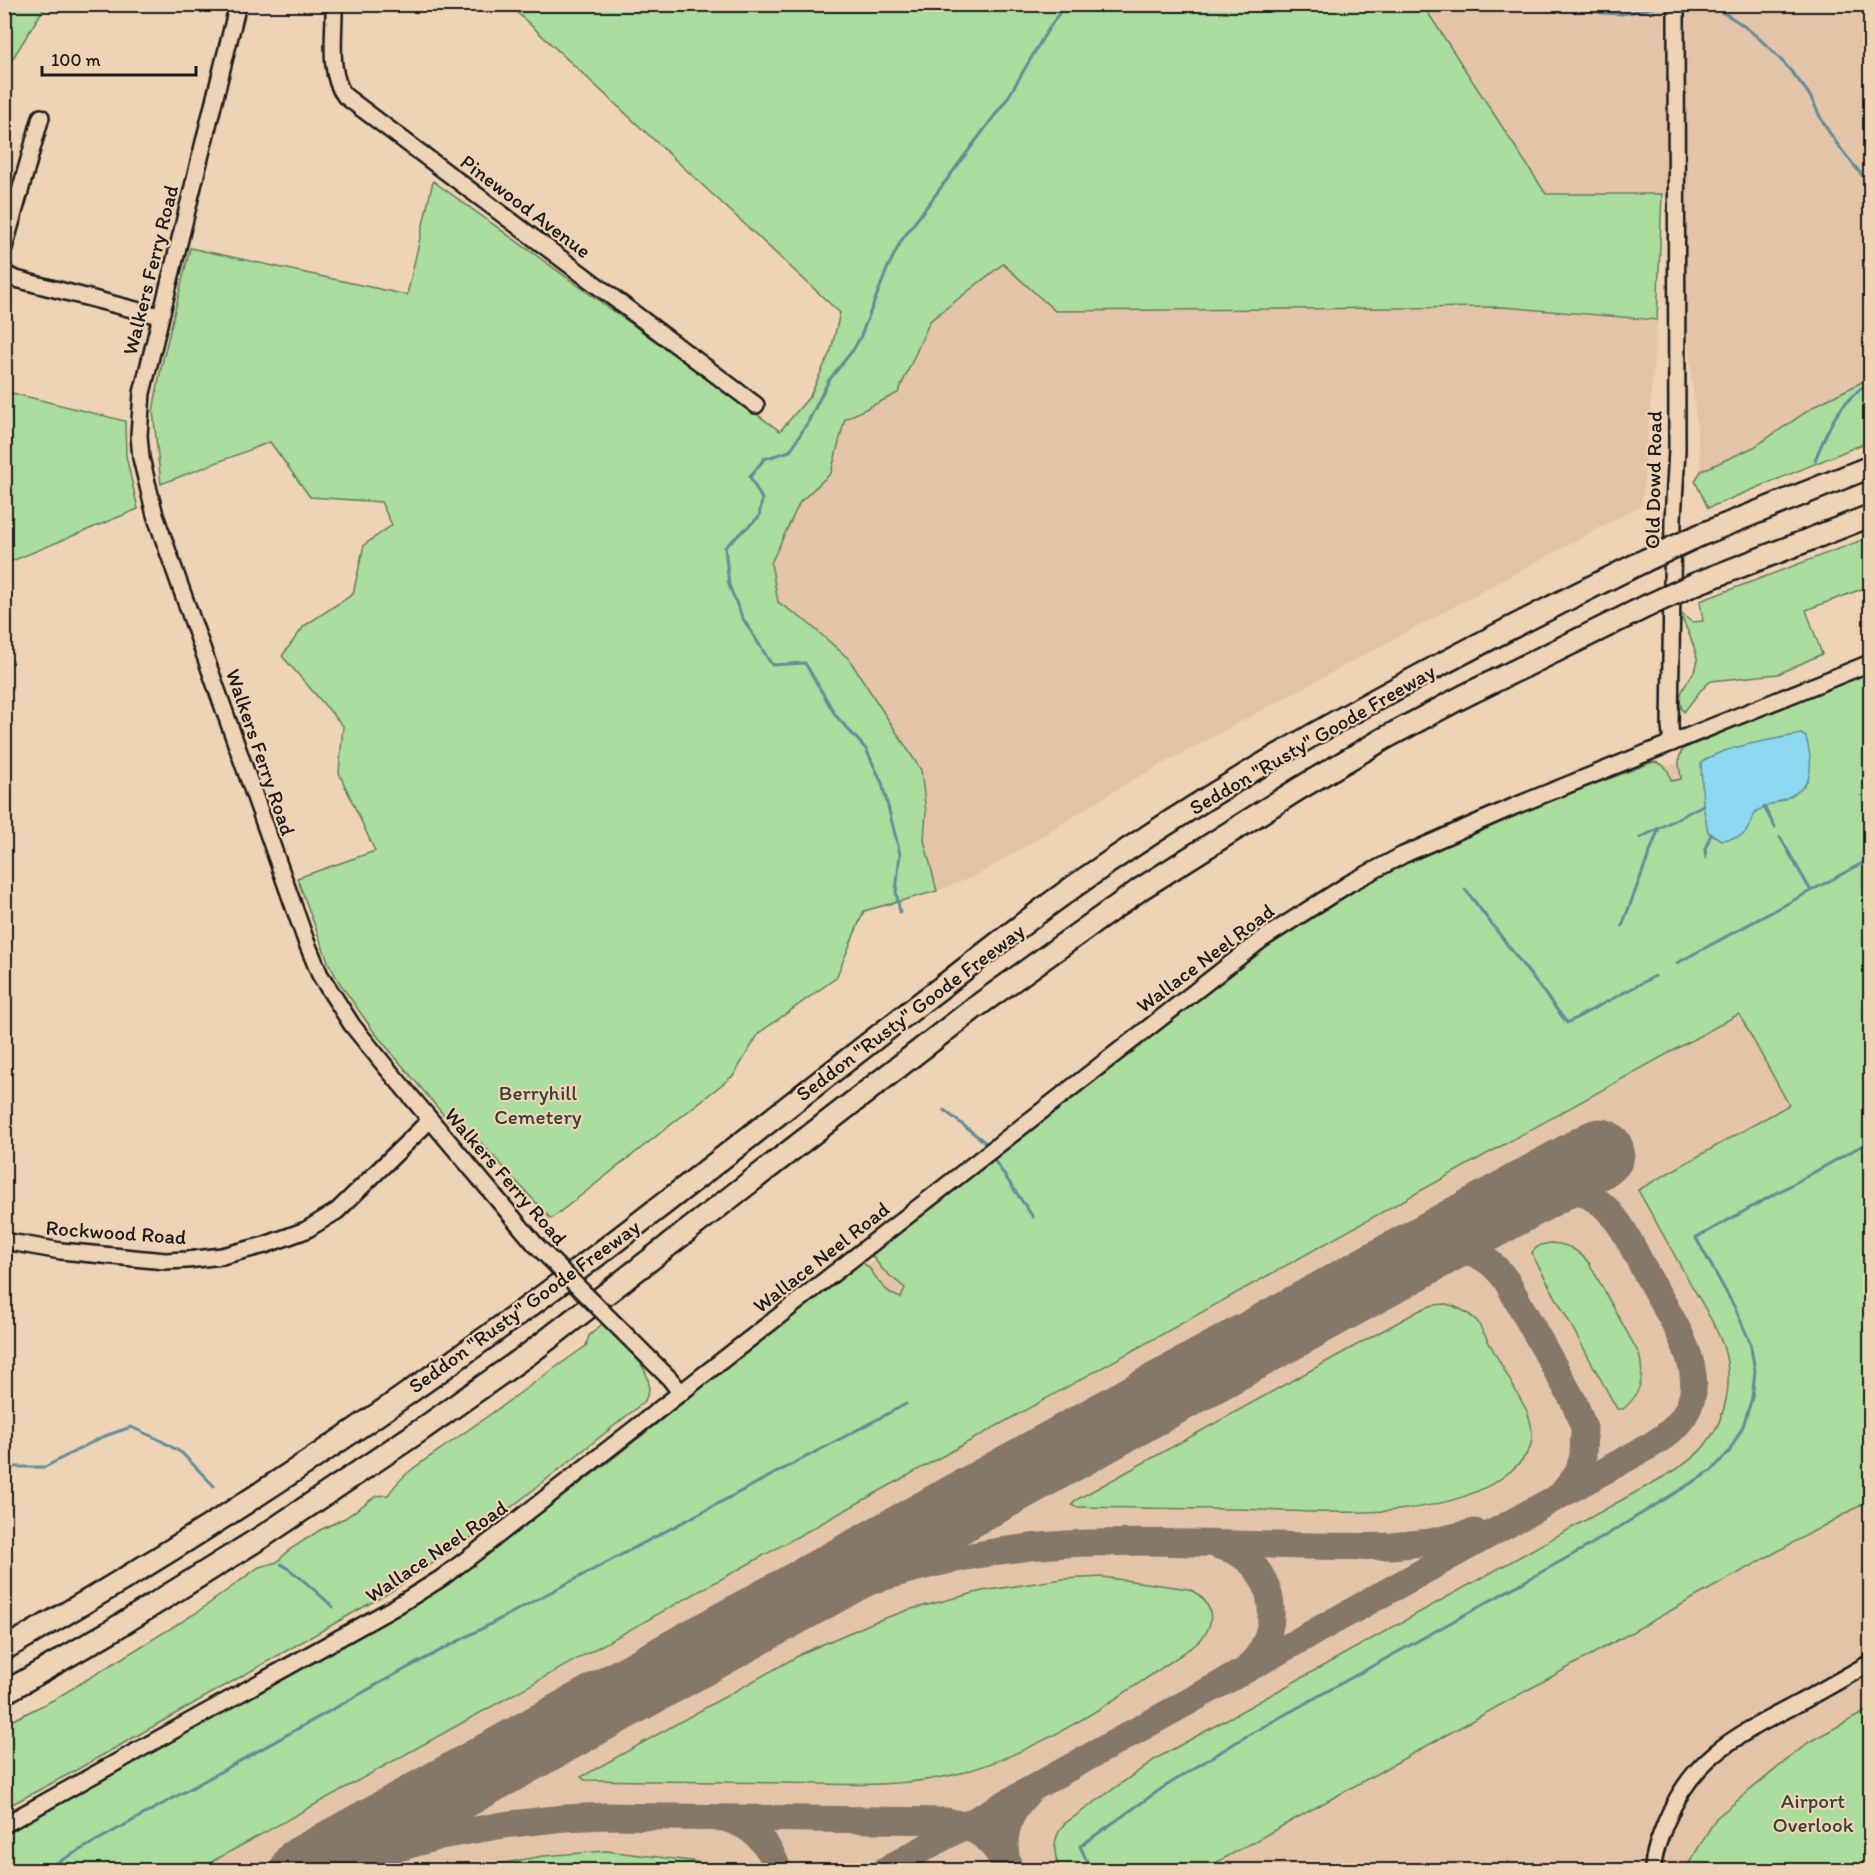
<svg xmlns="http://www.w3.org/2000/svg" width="1875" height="1875" viewBox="0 0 1875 1875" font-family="Itim,sans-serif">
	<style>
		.built { fill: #e4c4a9 }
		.green { fill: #a9dc9d; stroke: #627c5c; stroke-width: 1.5 }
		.water { fill: #8dd8ee; stroke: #608d9a; stroke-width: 1.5 }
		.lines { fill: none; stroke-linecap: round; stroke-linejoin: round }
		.stream { stroke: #608d9a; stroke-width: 3 }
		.taxiway { stroke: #867869; stroke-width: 27 }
		.runway { stroke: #867869; stroke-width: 69 }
		.minor-casing { stroke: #1c1c1c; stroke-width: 20 }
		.highway-casing { stroke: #1c1c1c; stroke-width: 26 }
		.minor { stroke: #efd3b6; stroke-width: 15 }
		.highway { stroke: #efd3b6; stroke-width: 21 }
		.minor-bridge-casing { stroke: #1c1c1c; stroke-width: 20; stroke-linecap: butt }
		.highway-bridge-casing { stroke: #1c1c1c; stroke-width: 26; stroke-linecap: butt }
		.minor-bridge { stroke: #efd3b6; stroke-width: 15 }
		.highway-bridge { stroke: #efd3b6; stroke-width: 21 }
		.labels { text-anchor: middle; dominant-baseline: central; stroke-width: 4.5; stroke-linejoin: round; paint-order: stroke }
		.street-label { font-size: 21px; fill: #1c1c1c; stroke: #efd3b6 }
		.park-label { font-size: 21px; fill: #384236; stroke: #efd3b6 }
	</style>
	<rect width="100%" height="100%" fill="#efd3b6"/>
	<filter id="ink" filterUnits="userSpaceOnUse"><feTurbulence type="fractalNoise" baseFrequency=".0167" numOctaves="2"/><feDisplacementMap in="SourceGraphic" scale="12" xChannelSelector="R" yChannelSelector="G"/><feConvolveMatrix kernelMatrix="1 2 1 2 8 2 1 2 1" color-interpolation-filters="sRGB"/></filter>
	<g filter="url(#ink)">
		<g class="built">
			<polygon points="1423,5 1870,5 1870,378 1818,404 1754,447 1701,471 1685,312 1685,190 1662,194 1546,194"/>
			<polygon points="1003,264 1055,311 1503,307 1657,320 1642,505 1131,781 978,875 937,891 924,840 926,812 849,659 807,622 778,602 771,563 800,502 831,473 845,419 898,393 930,321"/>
			<polygon points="1870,692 1870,1870 5,1870 4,1844 399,1626 868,1266 1048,1125 1499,829"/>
		</g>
		<g class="green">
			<polygon points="5,4 46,5 5,71 4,5"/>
			<polygon points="745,5 755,13 776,4 1423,5 1546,194 1662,194 1657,320 1503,307 1055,311 1003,264 930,321 898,393 845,419 831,473 800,502 771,563 778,602 807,622 849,659 921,770 926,812 924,840 937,891 864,911 836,978 759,1033 734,1075 551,1219 472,1133 447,1119 374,1032 341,985 329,964 297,878 375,851 339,773 343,726 282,656 304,626 353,594 364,545 392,525 381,502 310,497 270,442 161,484 153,411 161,368 190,248 407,295 433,181 780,431 810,396 831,350 840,313 509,5"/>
			<polygon points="1870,378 1870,441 1708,508 1695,481 1701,471 1754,447 1818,404"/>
			<polygon points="4,391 125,421 126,456 138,509 5,564"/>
			<path d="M1870,537V586L1806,610L1822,654L1778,674L1711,681L1700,691L1684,712C1671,693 1694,679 1697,664C1699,652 1684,625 1680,613L1692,622L1703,621L1700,601Z"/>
			<path d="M1870,670V1500L1203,1870H1060C1053,1853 1052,1839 1064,1824L1157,1758L1674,1471C1685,1464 1697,1456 1705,1445C1727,1418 1734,1379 1723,1346C1715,1323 1701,1302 1689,1281C1672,1251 1655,1220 1638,1190L1789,1105L1739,1014L197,1870H5V1833L388,1619L484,1556L610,1461L859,1262C870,1264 873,1275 880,1283C886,1291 892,1295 901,1298L905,1288L883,1270L872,1256L873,1251C961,1182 1050,1113 1138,1045C1207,991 1273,936 1349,892C1445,836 1550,802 1653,762C1665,763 1669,770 1671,781L1681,779C1680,768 1676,759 1683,749Z"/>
			<path d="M1551,1243C1568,1244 1578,1250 1589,1263L1639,1354C1645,1375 1641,1395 1623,1409H1617L1533,1256L1532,1252L1540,1245Z"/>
			<path d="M1446,1304C1459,1307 1467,1312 1477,1321L1527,1411C1537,1438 1533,1452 1511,1471C1445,1526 1317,1511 1236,1509C1182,1509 1129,1508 1075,1507L1072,1505L1074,1501L1422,1309L1434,1305Z"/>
			<path d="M602,1324C621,1343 665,1374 643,1403L485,1528L390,1592L71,1773L5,1808V1724L55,1699L196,1613L259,1567L277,1562L289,1550L320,1530L345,1518L376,1496L388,1495C406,1468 433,1456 458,1437C501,1407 543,1376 586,1346L589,1336Z"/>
			<path d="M1102,1577L1189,1589C1215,1602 1218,1626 1195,1645C1124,1694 1050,1747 965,1772C907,1788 845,1785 785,1783C718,1782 652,1781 585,1780L581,1777L807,1651L874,1622L908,1610L982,1591L1063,1579Z"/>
			<polygon points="1870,1709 1870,1870 1685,1870 1716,1818 1809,1742"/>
			<polygon points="606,1851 692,1861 703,1864 713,1870 464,1870 543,1856"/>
		</g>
		<path class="water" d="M1801,734L1806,737C1820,791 1800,792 1756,811C1746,832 1750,837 1721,840L1708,832L1703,805L1701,763C1718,747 1777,739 1801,734Z"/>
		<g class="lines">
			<g class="stream">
				<polyline points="1563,4 1602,13 1622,14 1667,5"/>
				<path d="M1700,4C1740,13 1782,58 1806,90C1813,99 1817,112 1823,122C1836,145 1853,165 1870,184"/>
				<path d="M1815,460C1829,426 1839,402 1870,382"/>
				<polyline points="1764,807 1775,827"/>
				<polyline points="1780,837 1811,891"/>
				<polyline points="1640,838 1703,805"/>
				<polyline points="1706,858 1705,849 1711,834"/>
				<polyline points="1465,889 1567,1023 1655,976"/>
				<polyline points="900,912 896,892 900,854 882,783 866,749 836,716 805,663 772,665 742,617 729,585 725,547 759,517 762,499 750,477 764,459 790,451 808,422 829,380 853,350 860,338 888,267 901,241 1007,99 1044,36 1065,4"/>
				<polyline points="1622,926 1659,828"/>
				<polyline points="1677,963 1870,859"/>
				<polyline points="944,1110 986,1143"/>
				<polyline points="994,1160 1033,1217"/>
				<polyline points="4,1467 45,1467 102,1437 131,1427 158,1439 182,1453 214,1486"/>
				<path d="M281,1564C301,1576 316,1592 333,1607"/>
				<polyline points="44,1870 396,1674 906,1404"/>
				<polyline points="1091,1870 1080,1846 1161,1789 1243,1738 1590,1545 1711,1471 1729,1452 1743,1426 1752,1398 1755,1371 1750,1342 1735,1308 1696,1238 1870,1141"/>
			</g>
			<g class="taxiway">
				<path d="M1403,1262C1444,1246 1477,1240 1506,1280L1574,1402L1584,1428L1583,1456L1578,1473L1563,1492"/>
				<path d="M1219,1546C1275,1559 1287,1627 1250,1665"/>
				<path d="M751,1623C857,1583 951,1551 1066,1544C1175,1538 1284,1549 1392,1546L1431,1542L1475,1532"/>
				<path d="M727,1819C752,1825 771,1846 778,1870"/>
				<path d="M1009,1868C1000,1841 1007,1814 1027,1794"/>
				<path d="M329,1870L356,1860L441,1836L503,1825L564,1818L606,1816L947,1821C980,1827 993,1842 1009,1870"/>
				<path d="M885,1870L1653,1444C1731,1397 1678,1332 1647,1275C1633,1250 1621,1216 1596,1200C1571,1184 1555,1185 1527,1193"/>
			</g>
			<polyline class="runway" points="305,1870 1600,1153"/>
			<defs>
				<g id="minor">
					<polyline points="238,4 142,393 139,435 141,458 155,515 306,941 320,975 352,1025 386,1067 535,1244"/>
					<path d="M334,4C335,33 327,73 345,96L756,405"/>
					<polyline points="4,248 41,117"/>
					<polyline points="4,270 7,275 16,279 159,316"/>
					<polyline points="1672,743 1670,727 1673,519 1677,450 1676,4"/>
					<polyline points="4,1241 61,1251 165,1261 187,1260 222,1256 265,1245 306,1230 337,1211 430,1120"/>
					<polyline points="615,1324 670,1379 681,1393"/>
					<polyline points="4,1825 395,1607 440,1579 479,1550 1261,940 1350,883 1403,855 1515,806 1870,663"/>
					<path d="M1653,1870C1653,1854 1660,1837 1666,1822C1692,1757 1736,1736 1795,1705C1820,1692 1845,1677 1870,1663"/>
				</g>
				<g id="highway">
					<polyline points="1700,535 1870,467"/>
					<polyline points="1695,584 1870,516"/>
					<path d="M4,1649C203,1537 393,1409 575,1272C699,1178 820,1080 943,986C990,949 1037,912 1086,878C1262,755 1453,655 1646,560"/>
					<polyline points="4,1693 111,1631 268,1533 421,1430 530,1353 973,1009 1142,888 1300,788 1385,738 1462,697 1647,606"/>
				</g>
			</defs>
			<use href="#minor" class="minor-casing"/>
			<use href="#highway" class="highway-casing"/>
			<use href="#minor" class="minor"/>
			<use href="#highway" class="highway"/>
			<defs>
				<polyline id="minor-bridge" points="535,1244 615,1324"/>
				<g id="highway-bridge">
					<polyline points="1646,560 1700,535"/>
					<polyline points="1647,606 1695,584"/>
				</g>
			</defs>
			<use href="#minor-bridge" class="minor-bridge-casing"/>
			<use href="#highway-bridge" class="highway-bridge-casing"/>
			<use href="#minor-bridge" class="minor-bridge"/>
			<use href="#highway-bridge" class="highway-bridge"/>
		</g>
	</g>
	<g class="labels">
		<g class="street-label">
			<text transform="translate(526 206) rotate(37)">Pinewood Avenue</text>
			<text transform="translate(150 270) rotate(-76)">Walkers Ferry Road</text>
			<text transform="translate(1653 480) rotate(-89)">Old Dowd Road</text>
			<text transform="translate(1312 739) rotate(-30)">Seddon "Rusty" Goode Freeway</text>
			<text transform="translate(261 752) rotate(71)">Walkers Ferry Road</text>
			<text transform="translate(1205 958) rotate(-37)">Wallace Neel Road</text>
			<text transform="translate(910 1012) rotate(-37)">Seddon "Rusty" Goode Freeway</text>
			<text transform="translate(506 1176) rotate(49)">Walkers Ferry Road</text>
			<text transform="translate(116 1232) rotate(4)">Rockwood Road</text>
			<text transform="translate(821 1257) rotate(-38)">Wallace Neel Road</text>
			<text transform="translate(524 1306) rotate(-36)">Seddon "Rusty" Goode Freeway</text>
			<text transform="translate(436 1551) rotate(-34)">Wallace Neel Road</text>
		</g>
		<g class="park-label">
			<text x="538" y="1092">Berryhill<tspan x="538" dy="24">Cemetery</tspan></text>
			<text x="1813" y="1800">Airport<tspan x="1813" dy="24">Overlook</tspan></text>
		</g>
	</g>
	<rect width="1875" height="1875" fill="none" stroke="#efd3b6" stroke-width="24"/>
	<rect x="12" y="12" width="1851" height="1851" fill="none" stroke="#1c1c1c" stroke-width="2" filter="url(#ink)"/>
	<path d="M42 66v9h154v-9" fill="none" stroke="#1c1c1c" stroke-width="3"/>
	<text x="51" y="66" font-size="18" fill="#1c1c1c" stroke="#efd3b6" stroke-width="4.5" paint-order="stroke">100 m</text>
</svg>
